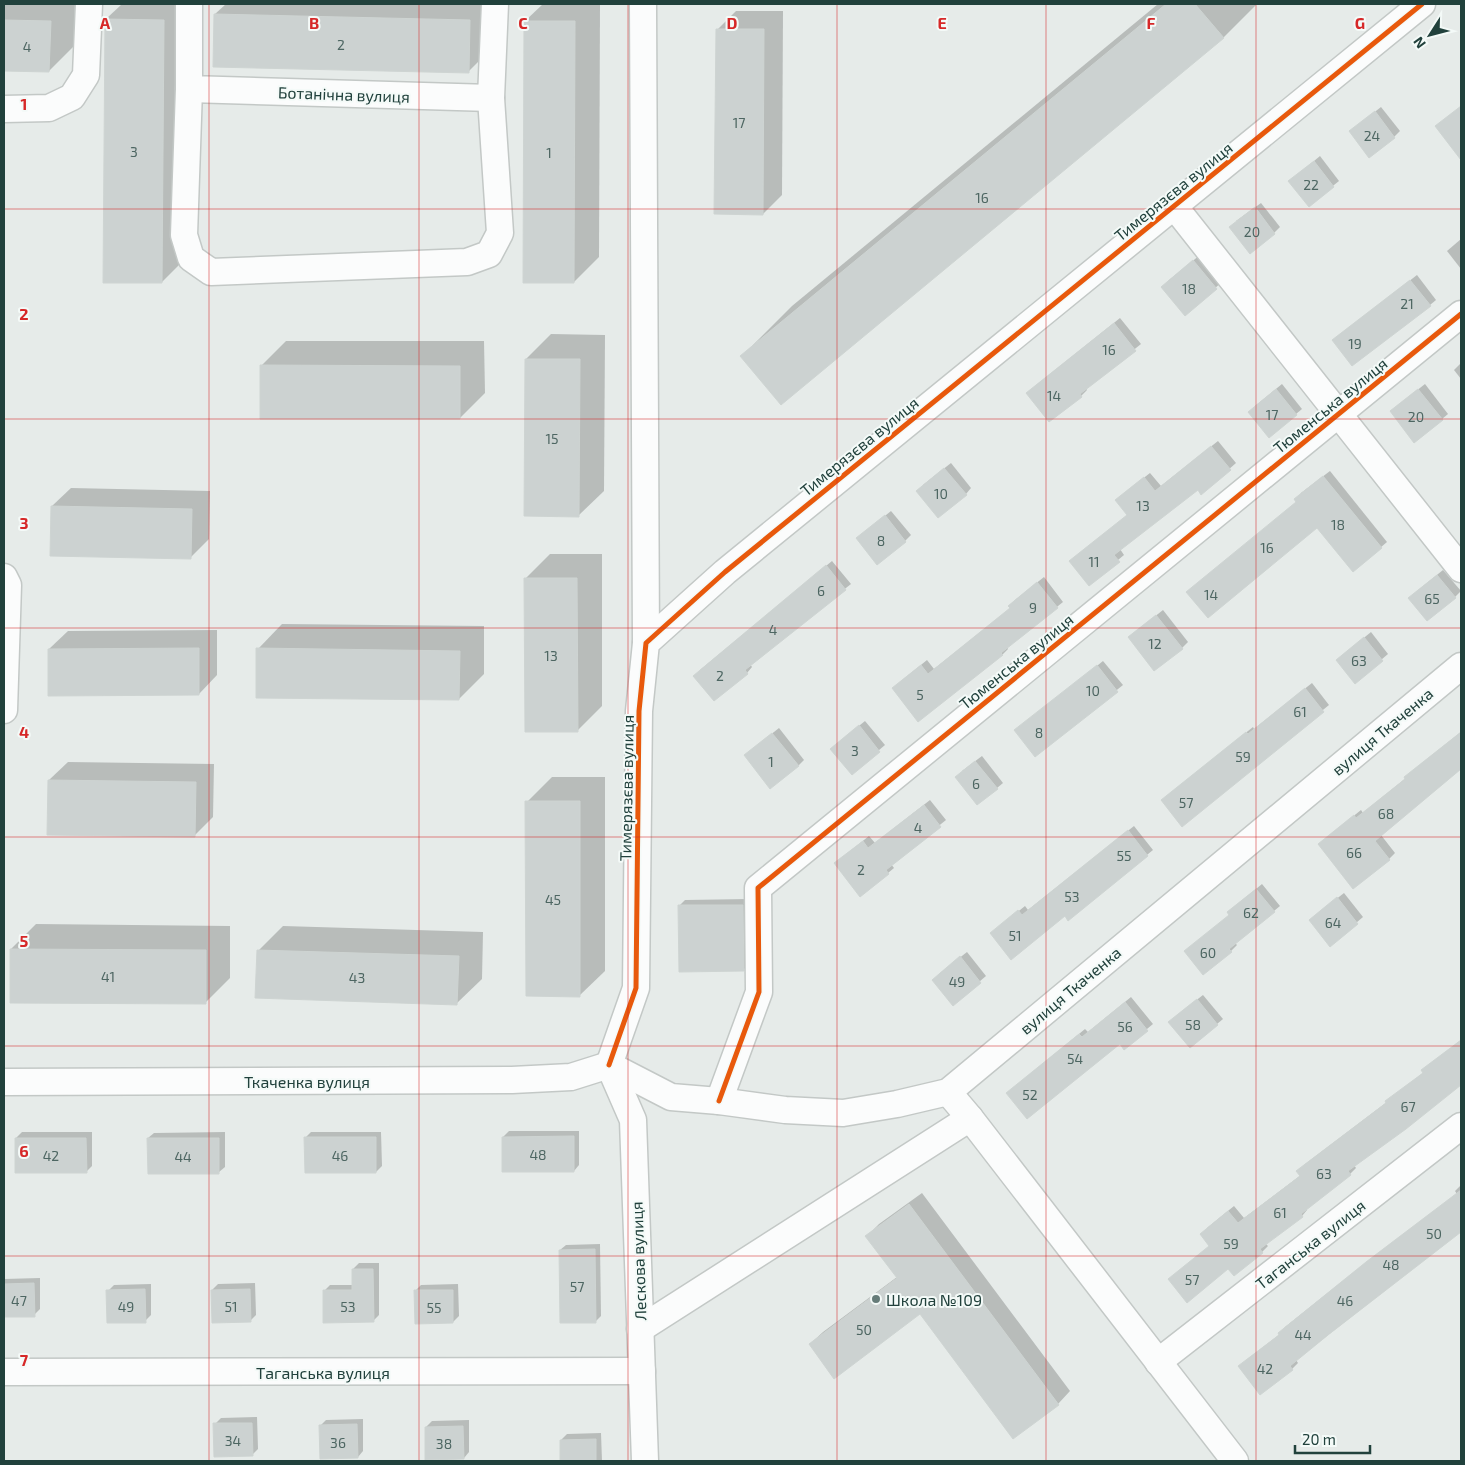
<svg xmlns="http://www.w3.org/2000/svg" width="1465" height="1465" viewBox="0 0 1465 1465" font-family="'Exo 2',sans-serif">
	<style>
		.shadow { fill: #0003 }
		.building { fill: #ccd2d1; stroke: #ced4d2 }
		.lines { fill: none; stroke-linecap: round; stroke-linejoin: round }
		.minor-casing { stroke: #c3c8c6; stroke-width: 29 }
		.minor { stroke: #fbfcfc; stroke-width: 26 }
		.cycleway-casing { stroke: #f4faf8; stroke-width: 8 }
		.cycleway { stroke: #e8590c; stroke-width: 5 }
		.grid { fill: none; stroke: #d62828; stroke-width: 1; stroke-opacity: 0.55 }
		.poi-dot { fill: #667c79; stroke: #f4faf8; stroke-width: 2 }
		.labels { text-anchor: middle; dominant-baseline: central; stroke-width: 4; stroke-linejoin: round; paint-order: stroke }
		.number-label { font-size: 14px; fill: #4d6662 }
		.street-label { font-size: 16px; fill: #21413c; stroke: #f4faf8 }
		.poi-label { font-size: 16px; fill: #21413c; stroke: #f4faf8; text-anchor: start }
		.grid-label { font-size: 16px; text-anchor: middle; font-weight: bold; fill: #d62828; stroke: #f4faf8; stroke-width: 4; stroke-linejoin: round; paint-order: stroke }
	</style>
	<rect width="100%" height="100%" fill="#e6ebe9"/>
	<g class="shadow">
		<polygon points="4,4 75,4 74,46 49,71 4,70"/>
		<polygon points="122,4 189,4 187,257 162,282 106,19"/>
		<polygon points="226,4 494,4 493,47 468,72 215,14"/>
		<polygon points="543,4 600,4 599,257 574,282 525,21"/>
		<polygon points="1158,4 1257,4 1223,38 742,356 792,306"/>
		<polygon points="736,11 783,11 782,195 763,214 717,30"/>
		<polygon points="1381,107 1400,131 1394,137 1357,126"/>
		<polygon points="1320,156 1339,181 1309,205 1290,181"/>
		<polygon points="1261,203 1280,227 1274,233 1236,221"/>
		<polygon points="1461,239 1461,269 1447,251"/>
		<polygon points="1200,255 1222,282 1185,314 1168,281"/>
		<polygon points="1417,275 1436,300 1430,305 1333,340"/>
		<polygon points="1120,318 1141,344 1086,388 1087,390 1081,396 1049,421 1034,387"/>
		<polygon points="551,334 605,335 604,491 579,515 526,359"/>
		<polygon points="286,341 484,341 485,393 460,418 261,366"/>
		<polygon points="1461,363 1461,379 1454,370"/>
		<polygon points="1282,384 1302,409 1296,414 1255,406"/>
		<polygon points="1425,384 1448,414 1442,419 1397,406"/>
		<polygon points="1218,441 1236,463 1202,493 1198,488 1120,549 1124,555 1089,584 1128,515 1123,494 1150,473 1161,486"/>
		<polygon points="951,463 971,488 966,494 923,485"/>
		<polygon points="1330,471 1387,542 1353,571 1297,501 1301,493"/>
		<polygon points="71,488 210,491 209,539 190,558 52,506"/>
		<polygon points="891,511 911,535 905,541 864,533"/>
		<polygon points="550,554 602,554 602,706 577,731 525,579"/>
		<polygon points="832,561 851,584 750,664 752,667 747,673 700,670"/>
		<polygon points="1443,570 1461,591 1455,597 1416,592"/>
		<polygon points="1044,577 1063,602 1007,647 1008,649 1002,655 900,682 927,660 934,669 1011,608 1009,606 1015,600"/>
		<polygon points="1163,610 1188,642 1182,648 1129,637"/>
		<polygon points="282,624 484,626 484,674 459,699 258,649"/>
		<polygon points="217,630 217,675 199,694 49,649 68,631"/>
		<polygon points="1371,632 1388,654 1355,682 1343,655"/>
		<polygon points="1103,661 1123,685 1035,755 1050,704"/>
		<polygon points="1312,683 1329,705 1182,825 1168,795 1253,727 1254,729"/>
		<polygon points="865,721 885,745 852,773 838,743"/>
		<polygon points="779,728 804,760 798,766 745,755"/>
		<polygon points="1461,732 1461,768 1381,835 1395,853 1389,859 1325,839 1361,810 1363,813 1406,778 1411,772"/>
		<polygon points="982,756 1003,783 997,788 962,771"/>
		<polygon points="68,762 214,764 213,817 194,836 49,780"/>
		<polygon points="552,777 605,777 605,971 580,995 527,802"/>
		<polygon points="930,800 946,820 891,864 894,868 888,873 835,863 869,836 875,843"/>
		<polygon points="1134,826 1153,850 1068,919 1065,915 998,928 1025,906 1028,910"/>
		<polygon points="1262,884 1280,906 1235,943 1237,945 1231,951 1203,973 1234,907"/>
		<polygon points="1344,893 1363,917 1330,945 1316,915"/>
		<polygon points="749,899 749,964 743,970 679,906 685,900"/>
		<polygon points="36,924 230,926 230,978 205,1003 11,949"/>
		<polygon points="283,926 483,932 482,979 457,1003 258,951"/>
		<polygon points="967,952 986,976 953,1004 939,974"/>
		<polygon points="1203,995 1223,1019 1217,1024 1176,1016"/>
		<polygon points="1131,997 1153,1024 1124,1048 1120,1043 1007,1093 1085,1029 1088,1032"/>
		<polygon points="1461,1040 1461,1083 1430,1109 1354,1165 1356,1168 1350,1174 1306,1208 1307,1210 1302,1216 1265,1243 1268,1246 1262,1252 1211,1245 1207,1228 1234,1206 1244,1218 1301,1175 1304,1165 1387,1102 1424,1072 1429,1065"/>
		<polygon points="509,1131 579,1131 579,1165 574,1171 503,1137"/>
		<polygon points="22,1132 92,1132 92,1166 86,1172 16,1138"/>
		<polygon points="225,1132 225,1167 219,1172 148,1138 154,1133"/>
		<polygon points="311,1132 381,1132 382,1166 376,1172 305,1138"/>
		<polygon points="1461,1185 1461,1231 1296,1360 1298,1363 1292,1369 1245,1361 1280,1334 1285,1327 1373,1257 1457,1194 1455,1191"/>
		<polygon points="922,1193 1070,1391 1058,1404 920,1312 810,1344 823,1332 897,1277 867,1236 879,1224"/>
		<polygon points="600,1244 601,1316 595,1322 560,1250 566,1245"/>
		<polygon points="359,1263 379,1263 379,1315 373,1321 324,1291 330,1285 353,1285 353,1269"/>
		<polygon points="40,1278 40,1309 34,1315 4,1316 4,1279"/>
		<polygon points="255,1283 256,1315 250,1321 212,1290 218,1284"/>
		<polygon points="151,1284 151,1315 145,1321 108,1291 114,1285"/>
		<polygon points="458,1284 459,1316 453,1322 415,1291 421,1285"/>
		<polygon points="257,1417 258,1449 252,1455 215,1424 221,1418"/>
		<polygon points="363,1419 363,1451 358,1457 320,1426 326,1420"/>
		<polygon points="469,1420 469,1452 464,1458 426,1427 432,1421"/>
		<polygon points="601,1433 602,1461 562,1461 561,1440 567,1434"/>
	</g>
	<g class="building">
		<polygon points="1166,4 1195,4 1224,38 781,405 740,356"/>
		<polygon points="214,14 470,20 469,73 213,67"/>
		<polygon points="105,19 164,20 162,283 103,283"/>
		<polygon points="4,20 51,21 49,72 4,71"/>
		<polygon points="524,21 575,21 574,283 523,283"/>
		<polygon points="716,29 764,29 763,215 714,214"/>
		<polygon points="1461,106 1461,160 1435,126"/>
		<polygon points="1375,111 1395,138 1369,158 1349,131"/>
		<polygon points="1314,161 1334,187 1309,207 1288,181"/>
		<polygon points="1255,207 1275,234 1250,254 1229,227"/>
		<polygon points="1193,260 1217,289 1185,316 1161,287"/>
		<polygon points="1410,280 1431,306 1352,366 1332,340"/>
		<polygon points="1114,323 1136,351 1080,394 1082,397 1049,422 1026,393"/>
		<polygon points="525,359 580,359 579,517 524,516"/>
		<polygon points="260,365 460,366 460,419 260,419"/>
		<polygon points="1276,389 1297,415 1269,438 1248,412"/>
		<polygon points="1418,389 1443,420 1414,443 1390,411"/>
		<polygon points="1211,446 1231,470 1201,495 1198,490 1114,555 1120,562 1089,586 1069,561 1127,515 1115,500 1144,477 1155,491"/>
		<polygon points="944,468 967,495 938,518 916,491"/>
		<polygon points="1323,476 1382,548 1353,572 1317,528 1208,618 1186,592 1296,502 1294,499"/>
		<polygon points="51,506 192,509 191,559 50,556"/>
		<polygon points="885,515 906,542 877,565 856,538"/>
		<polygon points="826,565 846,590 745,670 748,674 714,701 693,676"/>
		<polygon points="1437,575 1456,598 1427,621 1408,598"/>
		<polygon points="524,578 577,578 578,732 525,732"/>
		<polygon points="1037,582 1058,608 1001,653 1003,655 918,722 892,688 921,665 928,674 1010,608 1008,606"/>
		<polygon points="1156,615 1183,649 1154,671 1128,637"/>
		<polygon points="1364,637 1383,661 1355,684 1336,660"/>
		<polygon points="199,648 199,695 48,696 48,649"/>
		<polygon points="256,648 460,651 459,700 256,698"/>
		<polygon points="1097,665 1118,692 1035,757 1014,730"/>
		<polygon points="1305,688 1324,712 1182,827 1161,800 1246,732 1248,734"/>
		<polygon points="859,725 880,752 852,775 830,749"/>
		<polygon points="1461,732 1461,769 1375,841 1390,860 1353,889 1318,844 1354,815 1356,818 1405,779 1404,777"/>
		<polygon points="772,733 799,766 770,789 744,755"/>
		<polygon points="975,761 998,789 977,805 955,777"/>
		<polygon points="48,780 196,782 195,837 47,835"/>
		<polygon points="525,801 580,801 580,997 526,996"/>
		<polygon points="924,805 941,827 886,870 889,874 860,897 834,863 863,841 868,848"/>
		<polygon points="1128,830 1148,856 1068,921 1065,916 1011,960 990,933 1018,910 1022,915"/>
		<polygon points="1256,889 1275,912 1229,949 1232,952 1203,975 1184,951 1229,915 1227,912"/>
		<polygon points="1337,897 1358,924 1330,947 1309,920"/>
		<polygon points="678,905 743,905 744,971 679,972"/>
		<polygon points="10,949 206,950 206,1004 10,1003"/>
		<polygon points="257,950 459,956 457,1005 255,998"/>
		<polygon points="960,956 981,983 953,1006 932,980"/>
		<polygon points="1197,999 1218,1025 1190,1048 1168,1022"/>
		<polygon points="1125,1002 1148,1031 1124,1050 1120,1044 1027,1119 1006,1093 1079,1034 1082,1037"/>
		<polygon points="1461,1040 1461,1085 1406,1129 1348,1171 1351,1175 1301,1214 1303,1217 1260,1249 1263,1253 1234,1276 1228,1269 1187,1303 1168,1279 1209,1246 1200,1234 1228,1211 1238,1223 1300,1176 1296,1171 1386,1103 1385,1101 1423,1073 1421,1070"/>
		<polygon points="574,1136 574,1172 502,1172 502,1137"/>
		<polygon points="304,1137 376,1137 376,1173 305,1173"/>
		<polygon points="15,1138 86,1138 87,1173 15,1173"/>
		<polygon points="147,1138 219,1138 219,1174 148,1174"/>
		<polygon points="1461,1190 1461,1232 1328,1335 1290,1366 1293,1370 1260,1395 1238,1366 1279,1335 1278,1333 1366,1262"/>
		<polygon points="909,1204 1059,1405 1013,1439 920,1314 834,1379 809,1344 897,1278 865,1236"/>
		<polygon points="595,1249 596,1323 560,1323 559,1250"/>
		<polygon points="352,1269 373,1269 374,1322 323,1323 323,1290 352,1290"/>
		<polygon points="34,1283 35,1317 4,1317 4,1284"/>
		<polygon points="145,1289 146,1323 107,1323 106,1290"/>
		<polygon points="250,1289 251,1322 212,1323 211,1290"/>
		<polygon points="414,1290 453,1290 453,1323 415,1324"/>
		<polygon points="213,1423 252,1423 253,1456 214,1457"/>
		<polygon points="357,1424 358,1458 320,1459 319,1425"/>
		<polygon points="463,1426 464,1459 425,1460 425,1427"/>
		<polygon points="596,1439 596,1461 560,1461 560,1440"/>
	</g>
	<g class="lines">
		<defs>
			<g id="minor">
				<polyline points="189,4 189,89 491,98 495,4"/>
				<polyline points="643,4 646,643"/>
				<polyline points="189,89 184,235 191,258 211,272 467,262 489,254 500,233 491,98"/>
				<polyline points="4,109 49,108 72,97 86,75 89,4"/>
				<polyline points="1174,206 1461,569"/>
				<polyline points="4,577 8,585 4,710"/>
				<polyline points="609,1065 636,988 639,711 646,643 725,572 1422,4"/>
				<polyline points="609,1065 671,1097 719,1101 785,1110 843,1113 897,1104 948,1092 1461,666"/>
				<polyline points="609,1065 633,1120 645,1461"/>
				<polyline points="4,1082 512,1080 571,1077 609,1065"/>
				<polyline points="948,1092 970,1118 1235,1461"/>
				<polyline points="719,1101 759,992 758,888 1461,314"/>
				<polyline points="640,1329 970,1118"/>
				<polyline points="1158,1362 1461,1126"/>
				<polyline points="4,1372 642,1371"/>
			</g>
		</defs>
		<use href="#minor" class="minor-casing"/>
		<use href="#minor" class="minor"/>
		<defs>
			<g id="cycleway">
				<polyline points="609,1065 636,988 639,711 646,643 725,572 1422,4"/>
				<polyline points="719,1101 759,992 758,888 1461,314"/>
			</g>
		</defs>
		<use href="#cycleway" class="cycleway-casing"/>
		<use href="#cycleway" class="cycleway"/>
	</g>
	<path class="grid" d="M209,4V1461M419,4V1461M628,4V1461M837,4V1461M1046,4V1461M1256,4V1461M4,209H1461M4,419H1461M4,628H1461M4,837H1461M4,1046H1461M4,1256H1461"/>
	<circle class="poi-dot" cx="876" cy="1299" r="5"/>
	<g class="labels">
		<g class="number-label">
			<text x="341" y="44">2</text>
			<text x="27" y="46">4</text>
			<text x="739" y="122">17</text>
			<text x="1372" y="135">24</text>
			<text x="134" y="151">3</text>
			<text x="549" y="152">1</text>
			<text x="1311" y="184">22</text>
			<text x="982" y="197">16</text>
			<text x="1252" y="231">20</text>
			<text x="1189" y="288">18</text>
			<text x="1407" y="303">21</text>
			<text x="1355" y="343">19</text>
			<text x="1109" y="349">16</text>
			<text x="1054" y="395">14</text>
			<text x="1272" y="414">17</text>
			<text x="1416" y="416">20</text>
			<text x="552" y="438">15</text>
			<text x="941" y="493">10</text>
			<text x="1143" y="505">13</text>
			<text x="1338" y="524">18</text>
			<text x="881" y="540">8</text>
			<text x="1267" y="547">16</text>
			<text x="1094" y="561">11</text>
			<text x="821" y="590">6</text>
			<text x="1211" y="594">14</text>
			<text x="1432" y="598">65</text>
			<text x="1033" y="607">9</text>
			<text x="773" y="629">4</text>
			<text x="1155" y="643">12</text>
			<text x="551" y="655">13</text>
			<text x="1359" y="660">63</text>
			<text x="720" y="675">2</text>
			<text x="1093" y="690">10</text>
			<text x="920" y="694">5</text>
			<text x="1300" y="711">61</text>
			<text x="1039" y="732">8</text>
			<text x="855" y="750">3</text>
			<text x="1243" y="756">59</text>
			<text x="771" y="761">1</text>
			<text x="976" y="783">6</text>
			<text x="1186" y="802">57</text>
			<text x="1386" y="813">68</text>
			<text x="918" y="827">4</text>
			<text x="1354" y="852">66</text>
			<text x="1124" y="855">55</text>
			<text x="861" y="869">2</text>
			<text x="1072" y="896">53</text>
			<text x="553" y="899">45</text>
			<text x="1251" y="912">62</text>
			<text x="1333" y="922">64</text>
			<text x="1015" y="935">51</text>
			<text x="1208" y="952">60</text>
			<text x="108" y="976">41</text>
			<text x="357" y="977">43</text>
			<text x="957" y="981">49</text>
			<text x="1193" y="1024">58</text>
			<text x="1125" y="1026">56</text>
			<text x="1075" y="1058">54</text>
			<text x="1030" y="1094">52</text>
			<text x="1408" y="1106">67</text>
			<text x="538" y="1154">48</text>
			<text x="51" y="1155">42</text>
			<text x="340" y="1155">46</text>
			<text x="183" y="1156">44</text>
			<text x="1324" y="1173">63</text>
			<text x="1280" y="1212">61</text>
			<text x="1434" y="1233">50</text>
			<text x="1231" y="1243">59</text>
			<text x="1391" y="1264">48</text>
			<text x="1192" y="1279">57</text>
			<text x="577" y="1286">57</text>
			<text x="19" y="1300">47</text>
			<text x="1345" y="1300">46</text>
			<text x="126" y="1306">49</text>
			<text x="231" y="1306">51</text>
			<text x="348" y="1306">53</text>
			<text x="434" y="1307">55</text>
			<text x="864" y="1329">50</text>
			<text x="1303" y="1334">44</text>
			<text x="1265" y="1368">42</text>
			<text x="233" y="1440">34</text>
			<text x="338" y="1442">36</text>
			<text x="444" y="1443">38</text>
		</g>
		<g class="street-label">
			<text transform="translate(344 94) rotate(2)">Ботанічна вулиця</text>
			<text transform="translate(1173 191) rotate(-39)">Тимерязєва вулиця</text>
			<text transform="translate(1330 405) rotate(-39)">Тюменська вулиця</text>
			<text transform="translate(859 446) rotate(-39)">Тимерязєва вулиця</text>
			<text transform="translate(1016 661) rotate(-39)">Тюменська вулиця</text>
			<text transform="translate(1382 731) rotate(-40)">вулиця Ткаченка</text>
			<text transform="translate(626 788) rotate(-89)">Тимерязєва вулиця</text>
			<text transform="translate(1070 990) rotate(-40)">вулиця Ткаченка</text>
			<text x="307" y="1081">Ткаченка вулиця</text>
			<text transform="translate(1310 1244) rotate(-38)">Таганська вулиця</text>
			<text transform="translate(638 1261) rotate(-92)">Лескова вулиця</text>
			<text x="323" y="1372">Таганська вулиця</text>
		</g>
		<g class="poi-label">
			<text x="886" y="1299">Школа №109</text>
		</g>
	</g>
	<g class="grid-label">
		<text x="105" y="29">A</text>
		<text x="314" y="29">B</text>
		<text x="523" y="29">C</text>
		<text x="732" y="29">D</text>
		<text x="942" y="29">E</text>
		<text x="1151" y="29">F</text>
		<text x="1360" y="29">G</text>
		<text x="24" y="110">1</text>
		<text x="24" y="320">2</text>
		<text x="24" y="529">3</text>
		<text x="24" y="738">4</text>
		<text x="24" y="947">5</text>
		<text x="24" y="1157">6</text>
		<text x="24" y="1366">7</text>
	</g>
	<rect width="1465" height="1465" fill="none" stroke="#21413c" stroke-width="10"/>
	<g transform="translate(1430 35) rotate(234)" stroke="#f4faf8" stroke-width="4" paint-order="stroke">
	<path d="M0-4L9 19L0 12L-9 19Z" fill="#21413c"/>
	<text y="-8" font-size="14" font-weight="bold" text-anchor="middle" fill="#21413c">N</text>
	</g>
	<path d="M1295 1445v8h75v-8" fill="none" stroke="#21413c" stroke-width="2.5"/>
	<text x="1302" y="1445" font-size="15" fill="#21413c" stroke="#f4faf8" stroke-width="4" paint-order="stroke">20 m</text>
</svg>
